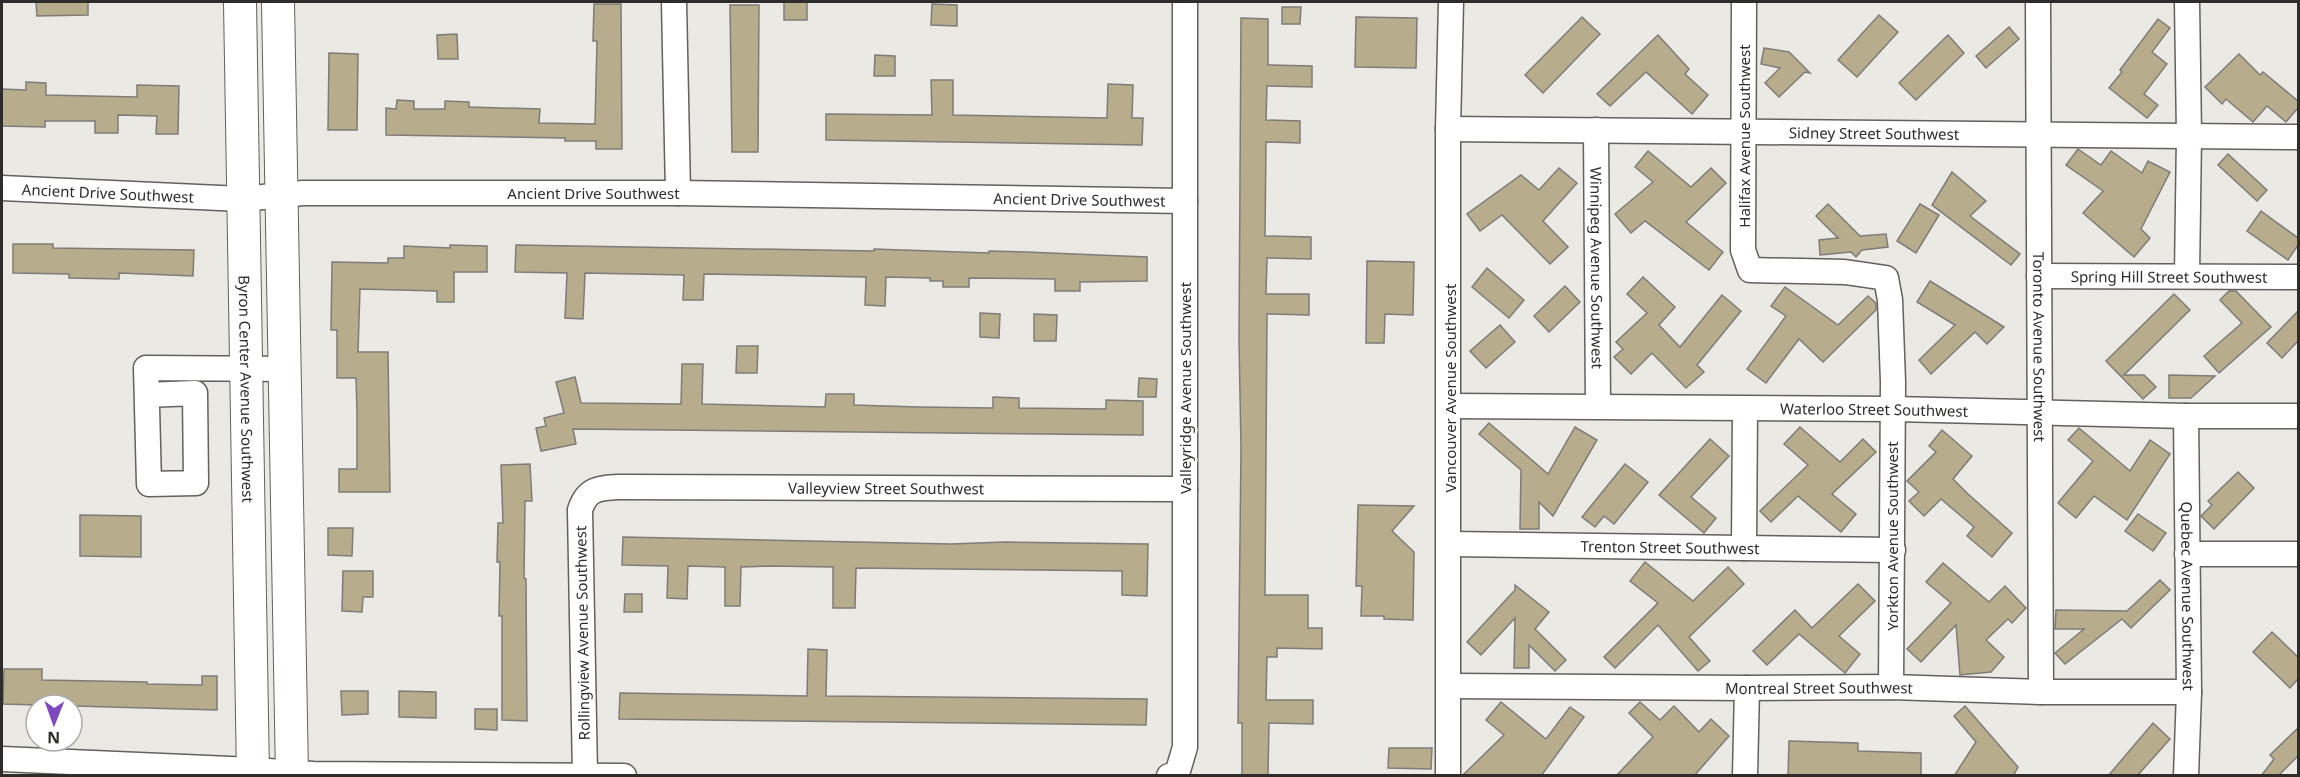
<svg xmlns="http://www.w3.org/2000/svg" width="2300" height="777" viewBox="0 0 2300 777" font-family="'Noto Sans',sans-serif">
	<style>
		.building { fill: #b7ac8c; stroke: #7e7c78; stroke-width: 1.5 }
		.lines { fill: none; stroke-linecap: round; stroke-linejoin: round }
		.minor-casing { stroke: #62615d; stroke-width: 27 }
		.major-casing { stroke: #62615d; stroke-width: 34 }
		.minor { stroke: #fff; stroke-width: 24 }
		.major { stroke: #fff; stroke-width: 32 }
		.labels { text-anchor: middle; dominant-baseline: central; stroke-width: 5; stroke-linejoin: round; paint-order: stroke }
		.street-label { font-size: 15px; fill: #2e2d2b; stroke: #fff }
	</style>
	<rect width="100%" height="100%" fill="#ebe9e4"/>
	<g class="building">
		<polygon points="36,2 88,2 88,15 37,16"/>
		<rect x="784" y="2" width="23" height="18"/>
		<polygon points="594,4 621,4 622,149 596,149 596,141 565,141 565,138 386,135 386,108 396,109 397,100 414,101 414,109 445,109 445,101 469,102 469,107 540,109 539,123 595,124 597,41 593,41"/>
		<polygon points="932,4 957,5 957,26 931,25"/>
		<polygon points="730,5 759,5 758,152 732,152"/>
		<polygon points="1282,7 1301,7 1300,24 1282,24"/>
		<polygon points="1879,15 1898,32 1857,77 1838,60"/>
		<polygon points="1356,17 1417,18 1416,68 1355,67"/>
		<polygon points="1582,17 1600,34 1543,93 1525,75"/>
		<polygon points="1241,18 1268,19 1268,65 1312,66 1312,87 1267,86 1266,120 1300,121 1300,143 1266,142 1265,236 1311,237 1311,259 1267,258 1266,294 1309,294 1309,315 1267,314 1265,595 1308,595 1308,628 1322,628 1322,649 1277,648 1277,657 1267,657 1266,700 1313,700 1313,724 1269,723 1268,776 1242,776 1242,723 1238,723 1241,447 1239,342"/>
		<polygon points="2158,19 2170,28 2152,52 2167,64 2144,94 2158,105 2147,118 2109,88 2122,72 2120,70"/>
		<polygon points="2009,27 2019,39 1986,68 1976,56"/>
		<polygon points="457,34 458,59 438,59 437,35"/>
		<polygon points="1658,35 1689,69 1685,74 1708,95 1692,114 1646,72 1610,106 1597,94"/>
		<polygon points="1948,35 1964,53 1916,100 1899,83"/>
		<polygon points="1764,48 1789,52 1810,73 1805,72 1779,97 1765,83 1780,68 1761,64"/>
		<polygon points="329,53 358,54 357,130 328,130"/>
		<polygon points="2239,54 2260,75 2263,72 2298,101 2298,108 2286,122 2267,106 2253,122 2226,99 2222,104 2205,87"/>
		<polygon points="875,55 895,56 895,76 874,76"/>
		<polygon points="931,80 953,80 953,115 1107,118 1108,84 1133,85 1132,118 1143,118 1142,145 826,140 826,114 932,115"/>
		<polygon points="26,82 46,83 46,95 137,97 137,85 179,86 178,134 156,134 157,116 118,115 118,133 95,133 95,121 45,121 45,127 2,126 2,89 26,90"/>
		<polygon points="2078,149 2101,165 2111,151 2142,173 2148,161 2170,172 2141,229 2150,238 2134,257 2083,213 2103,191 2066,165"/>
		<polygon points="1648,151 1691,187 1711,168 1726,183 1686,222 1723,252 1709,270 1645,221 1631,233 1615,214 1653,182 1635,167"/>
		<polygon points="2228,154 2267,190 2257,201 2218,165"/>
		<polygon points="1559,168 1577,183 1543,221 1568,247 1550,264 1502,215 1480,231 1467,214 1521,175 1539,190"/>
		<polygon points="1952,172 1986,201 1970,216 2020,254 2011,265 1932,205"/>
		<polygon points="1828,204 1860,236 1886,234 1888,247 1862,250 1856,257 1851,252 1820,255 1819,240 1838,238 1816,216"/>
		<polygon points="1920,204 1939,215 1916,253 1897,241"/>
		<polygon points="2261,211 2298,238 2298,245 2288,260 2247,231"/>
		<polygon points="13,244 53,244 53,248 194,250 193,276 119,273 119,279 69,278 69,274 13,273"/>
		<polygon points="450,245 487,246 487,272 454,272 454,302 437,302 437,291 360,289 358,352 388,352 390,492 339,492 339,469 357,469 357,412 356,378 337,378 337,330 331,330 332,262 388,263 388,258 404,258 404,246 450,248"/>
		<polygon points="516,245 874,251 874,249 989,253 989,251 1026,252 1147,257 1147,281 1080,282 1080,291 1055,291 1055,279 969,278 969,287 943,287 943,281 930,281 930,278 886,277 885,306 865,305 866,277 704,274 703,300 683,300 684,275 585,273 583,319 565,318 567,273 515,272"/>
		<polygon points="1367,261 1414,262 1413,315 1385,314 1384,343 1366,343"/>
		<polygon points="1487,268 1524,300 1509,318 1472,287"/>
		<polygon points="1643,277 1675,307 1659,325 1680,347 1722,295 1741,311 1697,365 1704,372 1686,388 1652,353 1631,374 1614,357 1623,349 1616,342 1647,313 1627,294"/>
		<polygon points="1930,281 2004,327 1987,344 1975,332 1931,374 1919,360 1955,325 1917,302"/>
		<polygon points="1565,286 1580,302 1549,332 1534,316"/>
		<polygon points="1785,287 1838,325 1868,296 1876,303 1876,310 1823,362 1799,339 1766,383 1747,369 1786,316 1771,306"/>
		<polygon points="2229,291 2236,291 2271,327 2219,373 2204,356 2242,323 2220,300"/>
		<polygon points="2174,294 2190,310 2124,375 2144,375 2156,387 2143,399 2106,361"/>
		<polygon points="2298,311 2298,341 2282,358 2267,343"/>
		<polygon points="980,313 1000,314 999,338 980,337"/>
		<polygon points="1034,314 1057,315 1056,341 1034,341"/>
		<polygon points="1500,325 1515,342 1486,368 1470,351"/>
		<polygon points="737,346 758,346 757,373 736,373"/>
		<polygon points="682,364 703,364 702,404 825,407 826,394 854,394 854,405 918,407 993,408 993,397 1019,398 1019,408 1106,409 1106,400 1143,401 1143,435 573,429 576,444 541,451 536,428 546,426 544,418 564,413 556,382 575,377 581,403 681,404"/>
		<polygon points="2169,375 2215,376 2191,398 2169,398"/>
		<polygon points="1139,378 1157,379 1156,397 1138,397"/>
		<polygon points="1489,423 1548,474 1575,427 1597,440 1553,516 1539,502 1539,529 1520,529 1521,470 1479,434"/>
		<polygon points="1800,427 1840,462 1863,439 1876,452 1832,494 1856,514 1841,532 1798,496 1771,522 1760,511 1808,465 1784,444"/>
		<polygon points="2079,428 2130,471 2150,440 2170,454 2127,520 2094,496 2076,518 2058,503 2093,461 2068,440"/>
		<polygon points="1942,430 1972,456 1953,479 1968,494 2012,533 1992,557 1967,536 1974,527 1941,499 1924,516 1909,501 1919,492 1907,481 1936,452 1929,446"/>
		<polygon points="1710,439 1729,456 1691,497 1716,518 1704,533 1659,495"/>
		<polygon points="530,464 532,501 525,501 524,578 526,579 527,721 502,720 502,616 499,616 500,562 497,562 498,523 503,523 501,465"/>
		<polygon points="1625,464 1648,482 1614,524 1604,516 1595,527 1582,517"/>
		<polygon points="2238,472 2254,488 2214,529 2201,516 2212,505 2208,501"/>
		<polygon points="1358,505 1414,506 1392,531 1414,552 1413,620 1384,619 1384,616 1361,616 1362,586 1356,586"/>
		<polygon points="2138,514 2166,533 2153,551 2125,531"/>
		<polygon points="80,515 141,516 141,557 80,556"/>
		<polygon points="328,528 353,528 352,556 328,555"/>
		<polygon points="623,537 951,544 1005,542 1148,544 1147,596 1122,595 1122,571 856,568 855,608 833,608 833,567 769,566 741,567 740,606 725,606 725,567 688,566 687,599 667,598 668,566 622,565"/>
		<polygon points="1645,562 1693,601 1728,567 1744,584 1689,637 1710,661 1698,671 1658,625 1615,668 1604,657 1658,603 1630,581"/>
		<polygon points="1943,563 1989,602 2005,586 2026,608 2012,623 2008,619 1986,640 2004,657 1991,672 1960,675 1956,625 1921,662 1907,649 1951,603 1926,582"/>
		<polygon points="343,571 373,571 373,597 363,597 362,612 342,611"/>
		<polygon points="2160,580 2170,590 2131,628 2122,619 2065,664 2055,653 2084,629 2055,629 2056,610 2127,611"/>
		<polygon points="1858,584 1875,601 1839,636 1860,654 1845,673 1799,634 1767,665 1753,651 1795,610 1812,628"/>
		<polygon points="1515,585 1549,612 1535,629 1566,660 1555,671 1529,645 1529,668 1514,668 1515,618 1481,655 1467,642 1515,590"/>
		<polygon points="625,594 642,594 642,612 624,612"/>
		<polygon points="2272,632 2298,657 2298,679 2290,688 2253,652"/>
		<polygon points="808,649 827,650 826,696 1147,699 1146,725 619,719 620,693 807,696"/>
		<polygon points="4,669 42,669 42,680 147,682 147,684 202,685 202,676 217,676 217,710 3,704"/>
		<polygon points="341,691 368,691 368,714 342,715"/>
		<polygon points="399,691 436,692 436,718 399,717"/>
		<polygon points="1501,702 1546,739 1570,707 1584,717 1541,776 1462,776 1504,735 1486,720"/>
		<polygon points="1640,702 1660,720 1674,706 1699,732 1711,719 1729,736 1694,776 1616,776 1653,737 1629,713"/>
		<polygon points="1965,706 2018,767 2013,776 1954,776 1976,742 1954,716"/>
		<polygon points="475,709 497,709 497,730 475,729"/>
		<polygon points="2153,723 2170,739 2137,776 2108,776"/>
		<polygon points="2298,728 2298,756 2278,776 2261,776 2274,759 2270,755"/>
		<polygon points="1789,741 1858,743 1858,751 1921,753 1921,776 1788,776"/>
		<polygon points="1389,748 1432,748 1431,769 1388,768"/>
	</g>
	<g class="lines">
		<defs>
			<g id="minor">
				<polyline points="674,2 678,193"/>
				<polyline points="1744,2 1743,250 1750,270 1845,272 1886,278 1890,300 1893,382 1891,687"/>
				<path id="s1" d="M2038,2L2041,692"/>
				<path id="s2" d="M1448,129L2298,137"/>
				<path id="s3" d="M1596,130L1598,406"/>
				<path id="s4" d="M2,188L242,199L303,193H678L1185,201"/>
				<polyline points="2187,275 2189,135 2187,2"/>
				<path id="s5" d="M2039,276L2298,277"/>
				<polyline points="147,395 195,393 196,483 149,484 146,368 285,369"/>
				<path id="s6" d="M1450,406L1893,409L2186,416H2298"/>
				<path id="s7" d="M2186,416L2189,692L2186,776"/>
				<path id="s8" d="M1450,544L1893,550"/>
				<polyline points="1744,548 1745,409"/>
				<polyline points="2187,554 2298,554"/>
				<path id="s9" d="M1449,686L1747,688L1891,687L2041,692H2189"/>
				<polyline points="2,759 253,770 313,774 624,776"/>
				<path id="s10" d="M585,775L580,510C587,488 599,488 620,487L1185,489"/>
				<polyline points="1169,776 1177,774 1185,747 1185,2"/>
				<polyline points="1448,776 1448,129 1451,2"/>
				<polyline points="1745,776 1747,688"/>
			</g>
			<g id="major">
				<path id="s11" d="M240,2L253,776"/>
				<polyline points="278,2 292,776"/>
			</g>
		</defs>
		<use href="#minor" class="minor-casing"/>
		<use href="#major" class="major-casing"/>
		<use href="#minor" class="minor"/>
		<use href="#major" class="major"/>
	</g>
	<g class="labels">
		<g class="street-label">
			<text stroke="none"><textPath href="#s2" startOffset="426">Sidney Street Southwest</textPath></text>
			<text transform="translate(1744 136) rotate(-90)">Halifax Avenue Southwest</text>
			<text stroke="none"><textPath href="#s4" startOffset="106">Ancient Drive Southwest</textPath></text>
			<text stroke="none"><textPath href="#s4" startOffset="592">Ancient Drive Southwest</textPath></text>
			<text stroke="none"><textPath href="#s4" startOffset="1078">Ancient Drive Southwest</textPath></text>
			<text stroke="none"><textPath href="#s3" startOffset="138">Winnipeg Avenue Southwest</textPath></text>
			<text stroke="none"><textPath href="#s5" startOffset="130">Spring Hill Street Southwest</textPath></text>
			<text stroke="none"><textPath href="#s1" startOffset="345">Toronto Avenue Southwest</textPath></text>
			<text transform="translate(1185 388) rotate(-90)">Valleyridge Avenue Southwest</text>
			<text transform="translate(1450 388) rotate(-90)">Vancouver Avenue Southwest</text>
			<text stroke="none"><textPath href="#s11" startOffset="387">Byron Center Avenue Southwest</textPath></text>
			<text stroke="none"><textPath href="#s6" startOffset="424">Waterloo Street Southwest</textPath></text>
			<text stroke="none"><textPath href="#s10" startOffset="582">Valleyview Street Southwest</textPath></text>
			<text transform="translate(1892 536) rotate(-90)">Yorkton Avenue Southwest</text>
			<text stroke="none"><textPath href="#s8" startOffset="220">Trenton Street Southwest</textPath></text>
			<text stroke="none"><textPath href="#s7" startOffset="180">Quebec Avenue Southwest</textPath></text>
			<text transform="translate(582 633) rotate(-91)">Rollingview Avenue Southwest</text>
			<text stroke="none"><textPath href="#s9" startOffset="370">Montreal Street Southwest</textPath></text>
		</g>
	</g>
	<rect width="2300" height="777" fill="none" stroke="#2e2d2b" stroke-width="6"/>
	<g transform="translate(54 723) rotate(181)"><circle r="28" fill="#ffffff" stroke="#ababaa" stroke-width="1.5"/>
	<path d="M0-4.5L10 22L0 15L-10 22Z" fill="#7e49c0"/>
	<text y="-9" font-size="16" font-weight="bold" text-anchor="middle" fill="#2e2d2b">N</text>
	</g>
</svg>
